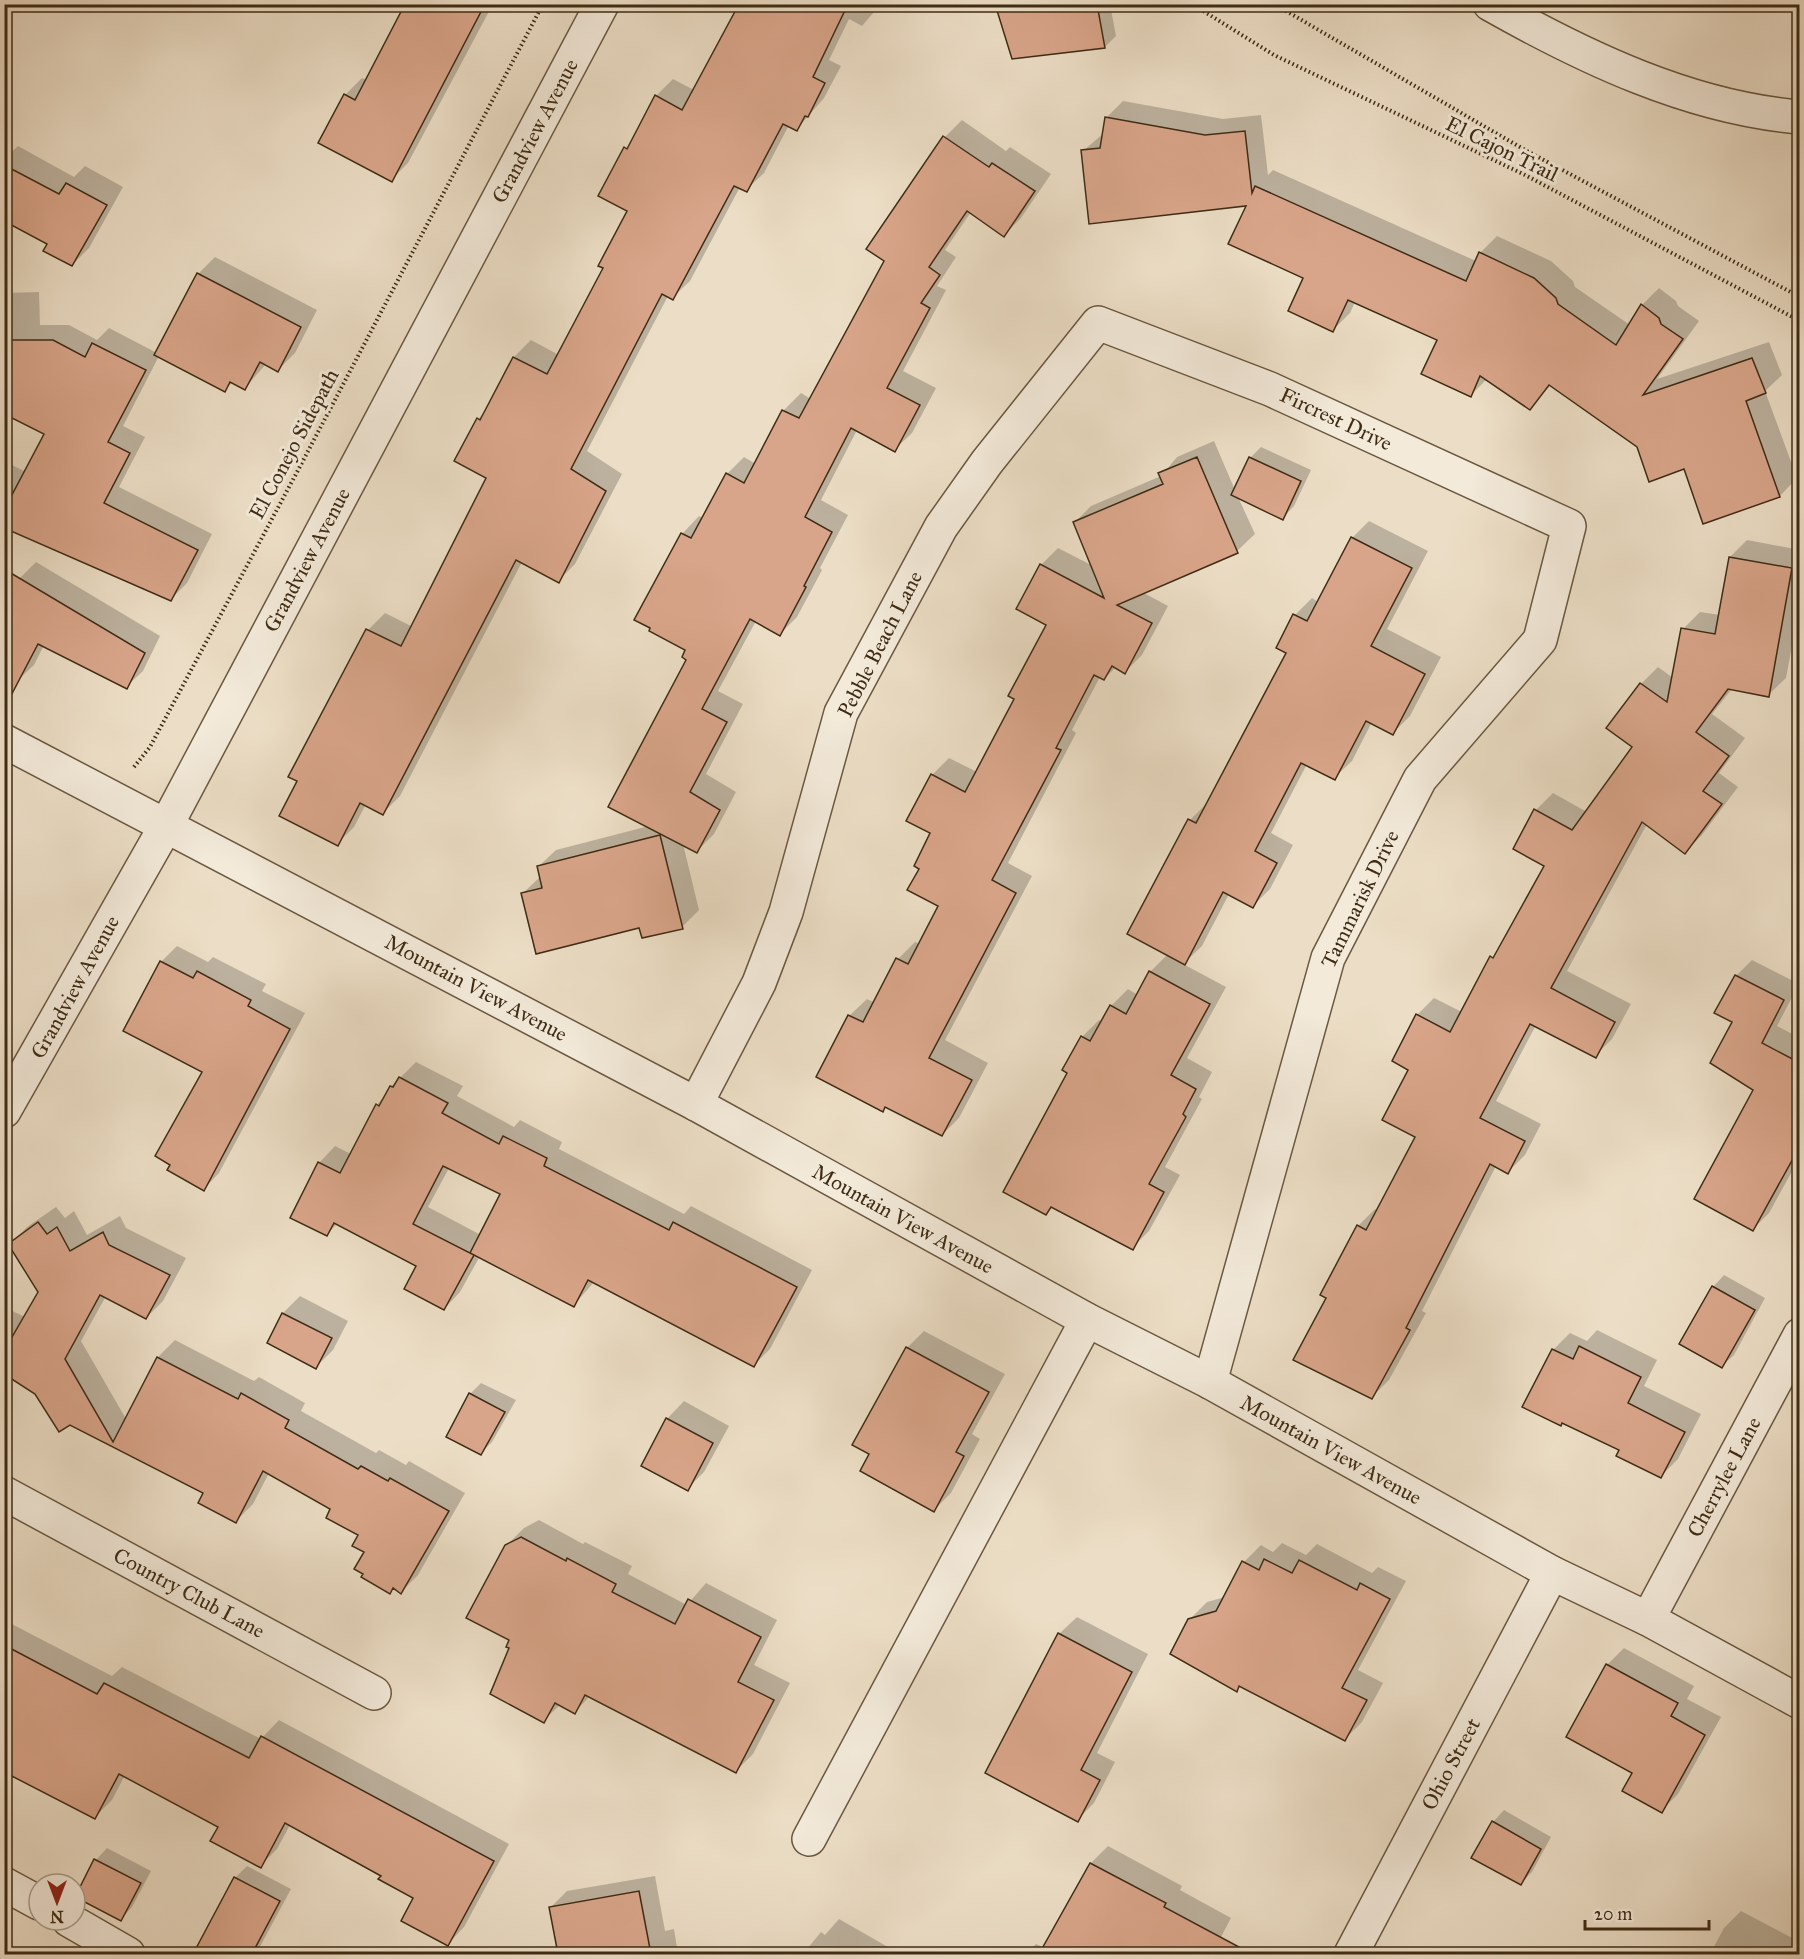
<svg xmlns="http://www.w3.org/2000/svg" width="1804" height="1959" viewBox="0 0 1804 1959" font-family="'IM FELL Great Primer',serif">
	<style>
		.shadow { fill: #0003; fill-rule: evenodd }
		.building { fill: #d9a58a; stroke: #3f2c14; stroke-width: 1.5 }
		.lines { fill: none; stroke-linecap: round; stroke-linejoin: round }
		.minor-casing { stroke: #6a5840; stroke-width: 36 }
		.path { stroke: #3f2c14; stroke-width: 4; stroke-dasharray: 1.5 3; stroke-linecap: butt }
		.minor { stroke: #f3eada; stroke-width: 33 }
		.labels { text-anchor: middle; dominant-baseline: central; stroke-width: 6; stroke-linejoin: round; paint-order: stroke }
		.street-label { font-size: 21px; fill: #3f2c14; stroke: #f3eada }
	</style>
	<rect width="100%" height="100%" fill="#ecdec6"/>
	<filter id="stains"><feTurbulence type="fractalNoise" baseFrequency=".00333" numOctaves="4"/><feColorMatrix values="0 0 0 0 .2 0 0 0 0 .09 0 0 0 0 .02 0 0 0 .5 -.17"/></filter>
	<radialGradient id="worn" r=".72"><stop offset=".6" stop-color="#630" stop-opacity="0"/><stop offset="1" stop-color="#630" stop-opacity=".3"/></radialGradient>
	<g class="shadow">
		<polygon points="407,4 493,4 408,163 391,180 345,95 362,78 367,80"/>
		<polygon points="760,4 881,4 862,26 849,19 829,60 841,66 824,98 797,129 789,125 764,173 746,190 740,187 690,281 672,298 668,296 587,451 622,474 575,564 558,581 522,562 400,796 383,813 366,804 354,827 337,844 368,630 385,613 413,627 488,477 478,419 486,411 514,357 531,340 559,355 605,268 629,211 600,195 656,96 673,79 694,90"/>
		<polygon points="997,4 1110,4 1116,36 1105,47"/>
		<polygon points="1123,101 1223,119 1261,115 1268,175 1273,170 1476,261 1480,253 1497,236 1551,261 1573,281 1575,287 1630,325 1642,305 1659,288 1676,301 1678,306 1699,321 1657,379 1769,342 1782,375 1765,391 1797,478 1780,496 1704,522 1685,467 1638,446 1551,385 1530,408 1487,379 1471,395 1439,339 1355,302 1350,313 1333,330 1305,277 1248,204 1083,151 1104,133 1106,118"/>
		<polygon points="962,120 1006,151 1010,147 1051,174 1021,218 1004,235 971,212 945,250 956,257 937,286 946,290 903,371 936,388 912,433 894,450 857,430 821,500 848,515 820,568 822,570 797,617 780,634 756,621 718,691 743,704 706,774 736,792 714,834 697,851 683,844 699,910 682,927 641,926 523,893 541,876 538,867 556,850 649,826 688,659 682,534 699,516 703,518 727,474 744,457 756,464 784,410 801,393 811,399 886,261 945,137"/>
		<polygon points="18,146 74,177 85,166 123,187 89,248 72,265 49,243 4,219 4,159"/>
		<polygon points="215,257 317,310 295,353 278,370 266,364 245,388 233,382 224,390 159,356 123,426 145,437 119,487 212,534 187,583 171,599 4,526 4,461 26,472 46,433 4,412 4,293 39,292 40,325 69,325 97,340 109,328 157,353 198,274"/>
		<polygon points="1214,441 1235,490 1250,458 1261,447 1311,470 1294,506 1283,518 1238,497 1255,534 1237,551 1142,592 1168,606 1142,655 1125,672 1116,667 1104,679 1100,677 1072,730 1076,733 1008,863 1032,876 945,1040 988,1063 959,1118 942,1135 887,1106 882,1110 818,1076 849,1016 867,999 875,1003 898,959 915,942 920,944 940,905 921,868 932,833 932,775 949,758 977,772 1016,698 1048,624 1041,565 1058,548 1093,566 1074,523 1091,506 1161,476 1177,457"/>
		<polygon points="1369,521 1428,551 1387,629 1441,657 1410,716 1393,733 1372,722 1352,761 1334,778 1307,764 1271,833 1293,845 1270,889 1253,906 1229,894 1202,946 1183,964 1226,987 1187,1058 1212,1072 1199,1097 1202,1099 1165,1167 1180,1175 1149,1231 1132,1248 1053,1206 1046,1213 1069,1072 1082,1037 1099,1020 1103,1022 1111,1006 1128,989 1138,995 1150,972 1168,954 1190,820 1207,803 1288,653 1295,615 1312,598 1318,602 1352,538"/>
		<polygon points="1747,540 1800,550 1800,602 1786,678 1768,695 1732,689 1712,714 1745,738 1719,773 1738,787 1702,835 1685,852 1647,824 1567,971 1631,1004 1612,1039 1595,1056 1536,1025 1496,1101 1541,1124 1525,1155 1508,1172 1496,1166 1422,1311 1426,1313 1389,1380 1372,1397 1328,1297 1358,1226 1375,1209 1378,1211 1417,1137 1410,1070 1417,1015 1434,998 1462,1012 1546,865 1536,810 1553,793 1587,812 1635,747 1608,728 1641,684 1658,667 1673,678 1683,629 1700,612 1720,615 1730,557"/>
		<polygon points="36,562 160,636 143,671 126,687 44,645 34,665 17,681 4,609 20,578"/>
		<polygon points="177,946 208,962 213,957 266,984 262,991 305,1013 219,1173 204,1189 204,1072 161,962"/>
		<polygon points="1752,960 1799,984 1777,1026 1800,1038 1800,1157 1769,1213 1753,1229 1755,1089 1736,976"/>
		<path d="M416,1062L463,1086L457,1096L514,1127L520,1120L562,1142L559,1149L684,1214L691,1206L812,1270L770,1349L754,1365L594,1282L574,1305L480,1256L460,1292L444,1309L418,1265L337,1224L327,1234L319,1163L335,1146L351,1154L377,1105L391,1087ZM449,1168L502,1194L481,1235L428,1207Z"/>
		<polygon points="56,1207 65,1218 74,1211 87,1235 120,1216 126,1228 186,1258 163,1301 146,1318 106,1296 81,1341 126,1419 158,1357 175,1340 254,1381 259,1377 305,1403 301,1411 376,1453 379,1450 406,1465 409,1461 465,1493 418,1575 401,1592 394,1587 390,1592 360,1535 332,1509 269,1473 253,1504 236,1521 205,1492 70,1423 36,1393 4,1373 4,1307 25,1317 39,1292 10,1244 27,1227"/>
		<polygon points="1724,1275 1765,1298 1734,1355 1722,1366 1713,1287"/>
		<polygon points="300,1296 348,1321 333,1350 316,1367 269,1342 283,1313"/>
		<polygon points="1597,1330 1657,1360 1644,1386 1701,1414 1678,1459 1661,1476 1621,1449 1553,1350 1570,1333 1587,1341"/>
		<polygon points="924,1331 1005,1374 972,1434 980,1439 951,1493 934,1510 872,1453 907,1348"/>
		<polygon points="481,1383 516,1400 492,1442 480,1454 470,1394"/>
		<polygon points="684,1401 729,1426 704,1472 687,1489 643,1465 667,1419"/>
		<polygon points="539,1520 583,1544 585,1542 632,1566 628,1574 687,1605 706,1583 777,1620 754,1665 790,1683 753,1754 736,1771 590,1696 575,1712 561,1704 543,1721 511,1648 506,1546 524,1528"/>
		<polygon points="1282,1543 1306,1555 1317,1544 1372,1573 1378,1567 1406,1581 1358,1670 1383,1683 1362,1722 1345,1739 1241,1686 1237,1690 1189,1620 1207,1602 1225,1597 1244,1562 1261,1545 1273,1552"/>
		<polygon points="4,1578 9,1580 4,1588"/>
		<polygon points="1077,1617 1148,1654 1097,1753 1115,1762 1094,1803 1077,1820 1059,1634"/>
		<polygon points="4,1620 112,1676 122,1667 261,1739 279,1720 509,1844 464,1927 448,1944 416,1897 383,1875 290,1825 277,1849 260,1866 220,1826 125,1775 112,1800 95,1817 14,1775 4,1787"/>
		<polygon points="1624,1648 1694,1686 1687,1699 1721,1717 1678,1794 1661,1811 1634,1772 1607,1665"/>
		<polygon points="1504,1810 1551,1837 1532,1872 1520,1884 1493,1822"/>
		<polygon points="1108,1846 1182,1886 1180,1890 1231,1918 1212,1954 1025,1954 1036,1944 1043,1947 1091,1863"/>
		<polygon points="107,1848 151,1871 132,1907 121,1919 76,1896 96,1860"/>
		<polygon points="247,1866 291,1889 256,1954 195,1953 236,1877"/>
		<polygon points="655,1876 665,1931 674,1929 678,1954 560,1954 551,1907 567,1891"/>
		<polygon points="1741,1911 1800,1942 1800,1954 1710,1954 1724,1928"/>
		<polygon points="839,1919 895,1951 893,1954 803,1954 821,1932 825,1935"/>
	</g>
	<g class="building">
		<polygon points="405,4 485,4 392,182 318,143 344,94 355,100"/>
		<polygon points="739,4 848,4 813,77 825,83 808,117 805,116 797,131 783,124 747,192 734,186 673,300 662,294 571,469 606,491 559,583 516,560 383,815 360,803 338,846 279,816 297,781 288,777 366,629 401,646 486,478 454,461 477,418 480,420 513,357 547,374 603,268 598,266 627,211 598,196 624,147 627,149 655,95 682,110"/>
		<polygon points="995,4 1097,4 1105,48 1012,59"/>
		<polygon points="1105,117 1205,135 1245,131 1252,193 1255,186 1466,281 1479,252 1534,278 1556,298 1558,304 1616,345 1641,304 1659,318 1661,324 1683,339 1643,395 1752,358 1766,393 1746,401 1780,497 1703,524 1684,469 1649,482 1637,447 1549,385 1530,410 1480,376 1471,397 1421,374 1437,340 1348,300 1333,332 1288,311 1303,278 1228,244 1246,206 1089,224 1081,150 1100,148"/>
		<polygon points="943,136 989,167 992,163 1035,191 1004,237 967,211 929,267 940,275 921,303 930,308 887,388 920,405 895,452 851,428 805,517 832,532 804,586 806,587 780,636 750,619 702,709 727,722 690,792 720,810 697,853 608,807 686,660 682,657 685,650 649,631 650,628 634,620 681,533 691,538 726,473 744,483 782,410 799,418 884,261 866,249"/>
		<polygon points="4,165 59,194 66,183 107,205 72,266 43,251 47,244 4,221"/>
		<polygon points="197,273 301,327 278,372 260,362 245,390 230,382 225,392 154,355"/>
		<polygon points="4,340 53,340 85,357 92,343 146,370 108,442 130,453 104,503 198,550 171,601 4,528 4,510 44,434 4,414"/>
		<polygon points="1197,457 1238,553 1117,605 1152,623 1125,674 1112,666 1104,680 1094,675 1056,748 1061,750 992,880 1016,893 929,1058 972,1080 942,1136 885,1107 883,1112 816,1077 848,1015 863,1022 896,958 908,964 938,906 907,890 919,869 914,866 930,833 906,821 931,774 965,792 1014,699 1008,696 1046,625 1016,609 1040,564 1104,598 1073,522 1163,484 1158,473"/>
		<polygon points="1249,457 1301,481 1283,520 1231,495"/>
		<polygon points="1351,537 1412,568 1371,646 1425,674 1393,735 1366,721 1335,780 1301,763 1255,851 1277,863 1253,908 1223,892 1185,965 1127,934 1188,819 1196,823 1286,653 1276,648 1293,614 1307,621"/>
		<polygon points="1729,557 1792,568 1769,697 1728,689 1696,732 1729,756 1703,791 1722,804 1685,854 1642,822 1551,988 1615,1022 1596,1058 1530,1024 1480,1118 1525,1141 1508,1174 1490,1164 1406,1328 1410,1330 1372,1399 1293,1360 1326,1298 1320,1295 1357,1225 1366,1230 1415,1137 1382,1120 1408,1070 1392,1061 1416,1014 1450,1032 1490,956 1493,958 1544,866 1513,849 1534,809 1572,830 1632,747 1606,728 1640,683 1667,702 1681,628 1715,634"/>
		<polygon points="4,569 145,653 127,689 38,644 4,709"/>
		<polygon points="660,835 683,929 642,938 639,928 536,954 521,893 542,888 537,866"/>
		<polygon points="160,961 193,978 197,971 251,1000 248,1006 290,1029 204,1191 167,1170 170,1165 155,1156 202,1072 123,1031"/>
		<polygon points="1149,971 1210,1004 1171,1075 1196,1089 1183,1114 1186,1117 1149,1184 1164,1192 1133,1250 1051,1207 1046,1215 1003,1192 1067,1073 1062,1070 1081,1036 1090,1041 1110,1005 1126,1014"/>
		<polygon points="1735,975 1784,1000 1762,1043 1800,1063 1800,1146 1753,1231 1694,1199 1753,1090 1710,1063 1732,1022 1714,1013"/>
		<polygon points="399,1077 448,1103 442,1113 499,1144 503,1136 547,1158 544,1166 669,1230 673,1222 797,1287 754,1367 588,1280 574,1307 470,1253 500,1194 443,1166 413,1224 474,1255 444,1310 404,1289 416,1266 334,1223 327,1236 290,1218 318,1162 340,1173 376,1104 379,1106 390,1086 393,1087"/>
		<polygon points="38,1222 47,1234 57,1227 70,1251 103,1232 109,1245 170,1275 146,1319 100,1295 65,1359 113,1442 157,1357 238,1399 241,1393 289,1420 285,1428 358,1469 361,1466 388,1481 390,1478 449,1511 401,1594 393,1588 390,1594 361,1577 363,1574 354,1569 364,1552 352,1546 358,1535 326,1518 330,1509 263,1471 236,1523 198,1503 203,1493 70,1425 59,1432 35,1394 4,1374 4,1351 38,1292 8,1244"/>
		<polygon points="1712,1286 1755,1310 1722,1368 1679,1344"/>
		<polygon points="282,1313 332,1338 316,1369 267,1343"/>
		<polygon points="1579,1346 1641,1377 1628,1403 1685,1432 1661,1478 1616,1456 1619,1450 1562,1423 1561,1426 1522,1407 1552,1349 1573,1359"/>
		<polygon points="906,1347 989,1392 956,1452 964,1456 934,1512 860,1471 869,1454 852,1445"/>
		<polygon points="469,1393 505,1412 481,1455 446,1437"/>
		<polygon points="666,1418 713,1443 688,1491 641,1466"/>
		<polygon points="521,1537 566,1561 567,1558 616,1584 612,1592 675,1624 688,1599 761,1637 738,1682 774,1700 736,1773 585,1695 575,1714 555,1703 544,1723 490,1694 509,1648 506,1647 509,1640 466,1618 505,1545"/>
		<polygon points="1264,1559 1292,1573 1299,1560 1357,1590 1360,1583 1390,1599 1342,1688 1367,1700 1345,1741 1239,1686 1237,1692 1170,1654 1188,1619 1216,1611 1242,1561 1259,1570"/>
		<polygon points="1058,1633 1132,1672 1081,1770 1100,1780 1078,1822 985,1773"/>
		<polygon points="4,1645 97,1694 104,1683 249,1758 261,1736 494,1861 448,1946 401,1921 413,1898 378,1879 381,1876 285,1823 261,1868 210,1841 218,1827 119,1774 95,1819 4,1772"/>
		<polygon points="1606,1664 1678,1703 1671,1716 1705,1735 1662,1813 1622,1791 1632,1773 1566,1737"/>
		<polygon points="1492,1821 1541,1849 1521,1885 1471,1858"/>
		<polygon points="94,1859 141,1883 121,1921 75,1897"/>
		<polygon points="1090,1863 1166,1903 1164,1907 1252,1954 1039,1954"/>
		<polygon points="234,1877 280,1901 252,1954 193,1954"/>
		<polygon points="639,1891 651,1954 558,1954 549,1907"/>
	</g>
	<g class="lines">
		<defs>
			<g id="minor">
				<path d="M1490,4C1584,57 1690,108 1800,117"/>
				<polyline points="4,741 696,1104 1087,1320 1210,1382 1552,1573 1648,1619 1800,1702"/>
				<polyline points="696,1104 759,983 786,912 841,713 941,527 987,462 1098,323 1270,389 1569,526 1540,640 1420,779 1328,958 1210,1382"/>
				<polyline points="4,1111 167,824 602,4"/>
				<polyline points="4,1493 374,1693"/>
				<polyline points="1648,1619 1800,1335"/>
				<polyline points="809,1839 1087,1320"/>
				<polyline points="4,1884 39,1903"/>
				<polyline points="69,1920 128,1954"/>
				<polyline points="1351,1954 1552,1573"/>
			</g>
		</defs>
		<use href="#minor" class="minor-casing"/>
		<g class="path">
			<polyline points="1192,4 1274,55 1525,175 1800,321"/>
			<polyline points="1274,4 1525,150 1800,297"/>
			<polyline points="134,767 150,747 296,474 543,4"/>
		</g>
		<use href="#minor" class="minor"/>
	</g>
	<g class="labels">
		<g class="street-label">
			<text transform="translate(535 131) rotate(-62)">Grandview Avenue</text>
			<text transform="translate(1502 149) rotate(26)">El Cajon Trail</text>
			<text transform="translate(1336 419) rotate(25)">Fircrest Drive</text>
			<text transform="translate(294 444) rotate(-62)">El Conejo Sidepath</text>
			<text transform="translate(307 560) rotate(-62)">Grandview Avenue</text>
			<text transform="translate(880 644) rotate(-63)">Pebble Beach Lane</text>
			<text transform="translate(1360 899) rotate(-64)">Tammarisk Drive</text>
			<text transform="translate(75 987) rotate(-61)">Grandview Avenue</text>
			<text transform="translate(476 988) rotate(28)">Mountain View Avenue</text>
			<text transform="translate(903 1219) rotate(29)">Mountain View Avenue</text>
			<text transform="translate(1331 1450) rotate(29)">Mountain View Avenue</text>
			<text transform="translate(1724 1477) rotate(-62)">Cherrylee Lane</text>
			<text transform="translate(189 1593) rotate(28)">Country Club Lane</text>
			<text transform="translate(1451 1764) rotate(-62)">Ohio Street</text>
		</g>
	</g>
	<rect width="1804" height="1959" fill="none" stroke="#ecdec6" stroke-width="24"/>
	<rect x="6" y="6" width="1792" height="1947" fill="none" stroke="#3f2c14" stroke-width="3"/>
	<rect x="12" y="12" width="1780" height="1935" fill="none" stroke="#3f2c14" stroke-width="1.5"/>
	<g transform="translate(57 1902) rotate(180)"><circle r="28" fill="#f3eada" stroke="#ab9e8b" stroke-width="1.5"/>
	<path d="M0-4.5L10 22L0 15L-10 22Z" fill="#8f2418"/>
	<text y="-9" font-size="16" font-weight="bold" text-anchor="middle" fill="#3f2c14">N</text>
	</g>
	<path d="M1585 1920v9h124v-9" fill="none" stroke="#3f2c14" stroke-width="3"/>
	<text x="1594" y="1920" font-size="18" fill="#3f2c14" stroke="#f3eada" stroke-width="4.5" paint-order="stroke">20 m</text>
	<rect width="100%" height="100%" filter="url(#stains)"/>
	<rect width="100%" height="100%" fill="url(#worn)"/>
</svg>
